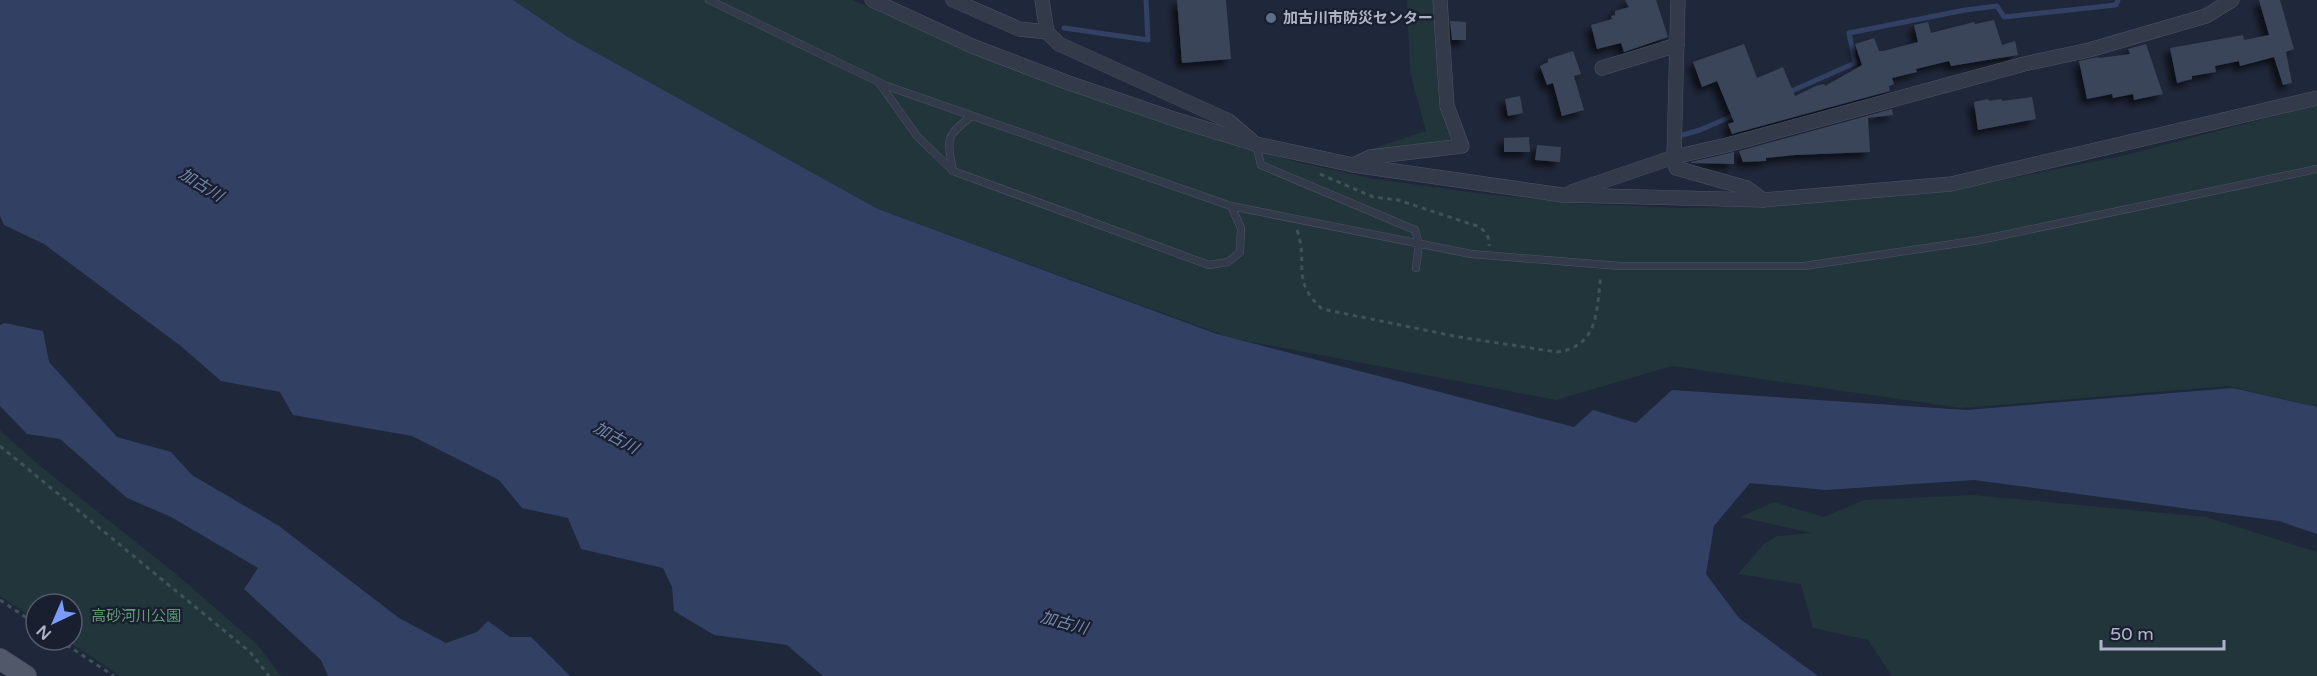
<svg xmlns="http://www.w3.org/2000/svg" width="2317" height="676" viewBox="0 0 2317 676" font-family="'Varela Round','Noto Sans JP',sans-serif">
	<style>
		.green { fill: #21353b }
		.water { fill: #324063 }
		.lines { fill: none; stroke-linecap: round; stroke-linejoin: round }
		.stream { stroke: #324063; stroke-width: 5 }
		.building { fill: #3b445a; filter: url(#shadow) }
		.service-casing { stroke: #4e5465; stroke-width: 8 }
		.minor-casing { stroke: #4e5465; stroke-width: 15 }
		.primary-casing { stroke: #3d4354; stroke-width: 22 }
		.path { stroke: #3f5258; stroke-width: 3; stroke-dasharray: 4.5 4.5; stroke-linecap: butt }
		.service { stroke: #333a4a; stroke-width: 7 }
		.minor { stroke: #333a4a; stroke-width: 14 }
		.primary { stroke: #51586a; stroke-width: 21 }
		.service-dot { fill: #5c6f8a; stroke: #191f2f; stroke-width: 2 }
		.labels { text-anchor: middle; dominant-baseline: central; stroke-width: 4.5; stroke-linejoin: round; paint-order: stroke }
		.poi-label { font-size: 15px; font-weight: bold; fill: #aeb4c7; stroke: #191f2f; text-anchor: start }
		.park-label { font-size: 15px; fill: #639977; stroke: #191f2f }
		.water-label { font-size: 16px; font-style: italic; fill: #7486b1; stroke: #191f2f }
	</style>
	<defs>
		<filter id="shadow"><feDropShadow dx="-5.5" dy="5.5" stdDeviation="3" flood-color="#0009"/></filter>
	</defs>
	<rect width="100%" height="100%" fill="#1f273a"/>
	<g class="green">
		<polygon points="513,0 853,0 964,50 1186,129 1293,161 1369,178 1476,193 1585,204 1685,208 1774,206 1962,188 2118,157 2317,105 2317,407 2228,386 1961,408 1672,366 1556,400 1231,338 878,209 568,37"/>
		<polygon points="1407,0 1433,0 1442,102 1453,144 1373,154 1372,149 1426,131 1410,72"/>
		<polygon points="0,430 34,461 176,574 257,644 281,676 120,676 66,640 72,640 72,604 36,604 36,620 0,596"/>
		<polygon points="1974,495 2206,517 2317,552 2317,676 1892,676 1868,640 1813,628 1801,584 1738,574 1764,544 1777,536 1811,533 1740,517 1774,502 1824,517 1864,500"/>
	</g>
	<g class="water">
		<polygon points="0,0 513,0 568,37 878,209 1217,334 1574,427 1593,410 1636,423 1672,390 1966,410 2233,388 2317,407 2317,534 2279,521 1974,480 1826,490 1750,483 1714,526 1706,574 1739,618 1818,676 823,676 787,645 714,635 674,611 672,587 663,568 581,549 568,518 522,508 499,480 412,436 293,415 280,392 221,381 182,347 44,244 4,225 0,216"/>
		<polygon points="5,323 43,331 49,362 117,437 171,452 192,475 279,526 399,618 446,643 477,632 488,621 510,637 531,637 570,676 328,676 321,660 244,589 258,568 171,517 127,498 60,439 27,434 0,406 0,325"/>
	</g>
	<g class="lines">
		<g class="stream">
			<polyline points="1064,28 1148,40 1146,0"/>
			<polyline points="1787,93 1855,63 1849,33 1965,10 1997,6 2004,17 2116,5 2118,0"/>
			<polyline points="1679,136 1700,130 1737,114"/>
		</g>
	</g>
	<g class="building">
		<polygon points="1177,0 1226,0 1231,59 1182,63"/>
		<polygon points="1625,0 1656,0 1668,37 1624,52 1621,43 1597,49 1591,25 1612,19 1611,16 1615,15 1615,11 1629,7"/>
		<polygon points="2259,0 2280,0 2294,49 2286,52 2292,83 2283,85 2274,57 2240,66 2239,61 2215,66 2216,72 2192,76 2192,79 2177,83 2170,48 2243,35 2244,40 2269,35"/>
		<polygon points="1994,20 2002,45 2015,41 2018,55 1951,66 1949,61 1916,69 1917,72 1892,78 1894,84 1889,86 1890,91 1732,134 1728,124 1734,122 1717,81 1702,87 1693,62 1744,44 1757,78 1783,67 1795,96 1816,86 1824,84 1825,86 1862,65 1855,44 1874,38 1879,51 1883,51 1918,42 1914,25 1928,22 1931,33 1974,22 1975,24"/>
		<polygon points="1450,21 1466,22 1466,40 1452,40"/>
		<polygon points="2146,44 2163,94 2134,100 2133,94 2113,98 2112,94 2087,99 2079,61 2098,57 2099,58 2130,54 2128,49"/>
		<polygon points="1573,51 1581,74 1574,76 1584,110 1562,116 1553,83 1547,85 1540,66 1548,62 1548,59"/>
		<polygon points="1520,96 1523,113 1508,116 1505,99"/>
		<polygon points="2032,97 2036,119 1978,130 1974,102 1988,99 1989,101 2001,99 2002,101"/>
		<polygon points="1892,109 1893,115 1868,118 1870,152 1795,155 1766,158 1766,161 1743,162 1739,151"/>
		<polygon points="1529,137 1530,152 1504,152 1504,138"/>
		<polygon points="1537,145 1561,147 1560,162 1535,160"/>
		<polygon points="1734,152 1734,164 1691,163 1691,162"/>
	</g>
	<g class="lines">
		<defs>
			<g id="service">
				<polyline points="709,0 887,86 1231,206 1471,254 1620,266 1804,266 1980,240 2317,169"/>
				<polyline points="880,84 917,136 953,171 1209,265 1228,262 1240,252 1241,228 1231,206"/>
				<polyline points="1256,144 1261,165 1415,230 1419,244 1416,268"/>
				<path d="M953,171C947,139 945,136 972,116"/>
			</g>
			<g id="minor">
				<polyline points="872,0 972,46 1066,82 1177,120 1256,144 1353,165 1562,195 1763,200 1951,184 2317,98"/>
				<polyline points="953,0 1019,29 1047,32"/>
				<polyline points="1042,0 1047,32 1059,44 1229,121 1252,141"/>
				<polyline points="1678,0 1674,157 1676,168 1747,188 1763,200"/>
				<polyline points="1602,68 1677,45"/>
				<polyline points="1353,165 1370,157 1462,146 1447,106 1440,0"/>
				<polyline points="1571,192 1674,157 1727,145 2024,64 2089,50 2206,16 2232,0"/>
			</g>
			<polyline id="primary" points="0,659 26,676"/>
		</defs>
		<use href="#service" class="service-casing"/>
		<use href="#minor" class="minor-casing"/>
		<use href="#primary" class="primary-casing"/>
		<g class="path">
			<path d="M1320,174L1373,197L1398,200L1477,226C1485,230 1490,237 1489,246"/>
			<path d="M1297,230C1309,265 1290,279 1322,309L1459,337L1557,352C1600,346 1596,310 1601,275"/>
			<polyline points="0,446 250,652 269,676"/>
			<polyline points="0,600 36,624"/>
			<polyline points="59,640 114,676"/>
		</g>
		<use href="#service" class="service"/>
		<use href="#minor" class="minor"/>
		<use href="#primary" class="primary"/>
	</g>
	<circle class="service-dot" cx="1271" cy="18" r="6"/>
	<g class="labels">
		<g class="poi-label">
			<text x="1283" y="18">加古川市防災センター</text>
		</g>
		<g class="park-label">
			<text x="136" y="616">高砂河川公園</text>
		</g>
		<g class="water-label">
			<text transform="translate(201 185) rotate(32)">加古川</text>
			<text transform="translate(616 438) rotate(29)">加古川</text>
			<text transform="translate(1064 623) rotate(15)">加古川</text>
		</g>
	</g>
	<g transform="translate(54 622) rotate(224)"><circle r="28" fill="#191f2f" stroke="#555b6c" stroke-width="1.5"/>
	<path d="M0-4.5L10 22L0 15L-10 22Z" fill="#7b9cff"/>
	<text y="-9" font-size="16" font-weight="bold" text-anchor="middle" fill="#aeb4c7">N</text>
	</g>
	<path d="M2101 640v9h123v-9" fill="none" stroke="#aeb4c7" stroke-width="3"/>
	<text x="2110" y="640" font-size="18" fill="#aeb4c7" stroke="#191f2f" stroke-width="4.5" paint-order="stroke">50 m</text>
</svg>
